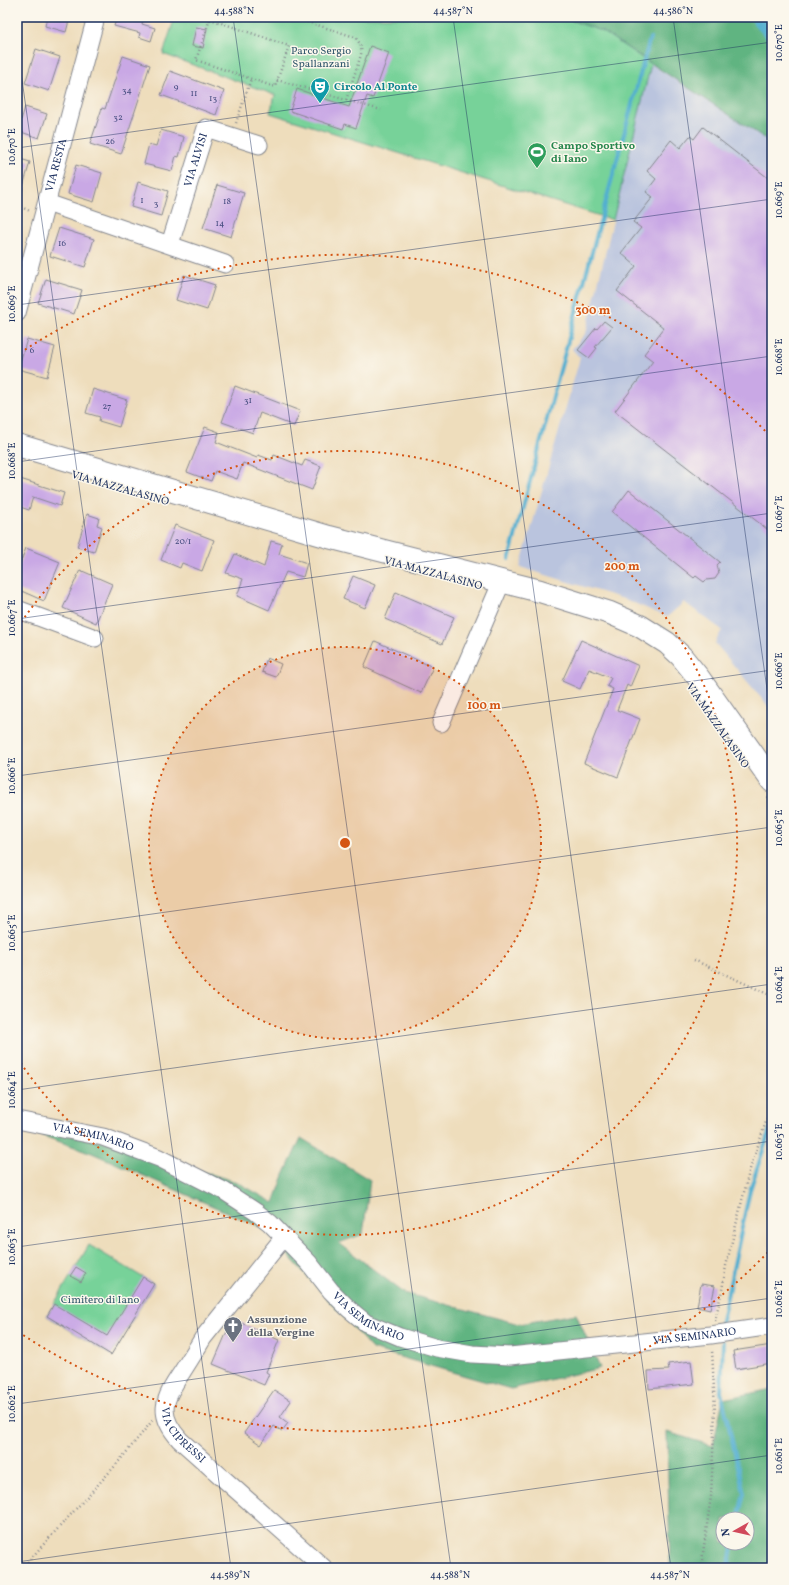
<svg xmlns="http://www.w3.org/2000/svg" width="789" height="1585" viewBox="0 0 789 1585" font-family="Vollkorn,serif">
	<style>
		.industrial { fill: #bac4de }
		.green { fill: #77d299; stroke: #49807c }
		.forest { fill: #61b481; stroke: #3e7270; fill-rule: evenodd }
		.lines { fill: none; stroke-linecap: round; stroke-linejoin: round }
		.stream { stroke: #52afd0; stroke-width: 4 }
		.river { stroke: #52afd0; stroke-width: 24 }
		.building { fill: #c9a8e5 }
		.minor-casing { stroke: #84868d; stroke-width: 19 }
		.major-casing { stroke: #84868d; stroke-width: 24 }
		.path { stroke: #84868d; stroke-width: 2.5; stroke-dasharray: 1 3; stroke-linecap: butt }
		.minor { stroke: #fff; stroke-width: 17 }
		.major { stroke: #fff; stroke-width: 22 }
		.ticks { fill: none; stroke: #1b2f5e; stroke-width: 1; stroke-opacity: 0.45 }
		.ring { fill: none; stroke: #d45514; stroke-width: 2; stroke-dasharray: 2 4 }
		.labels { text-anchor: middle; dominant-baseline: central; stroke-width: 3; stroke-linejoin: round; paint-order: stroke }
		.number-label { font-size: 9px; fill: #464d80 }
		.park-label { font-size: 11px; fill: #32586d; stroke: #fbf7ec }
		.culture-label { font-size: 11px; font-weight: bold; fill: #0d838f; stroke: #fbf7ec; text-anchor: start }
		.leisure-label { font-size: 11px; font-weight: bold; fill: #27864d; stroke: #fbf7ec; text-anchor: start }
		.street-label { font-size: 11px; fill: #1b2f5e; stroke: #fbf7ec }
		.worship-label { font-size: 11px; font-weight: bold; fill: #5b616d; stroke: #fbf7ec; text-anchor: start }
		.centre { fill: #d45514; stroke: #fbf7ec; stroke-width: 2 }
		.ring-label { font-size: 12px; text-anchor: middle; font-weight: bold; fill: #d45514; stroke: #fbf7ec; stroke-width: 3; stroke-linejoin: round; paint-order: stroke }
		.neatline { fill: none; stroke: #1b2f5e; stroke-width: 1.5 }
		.ticks-label { font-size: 10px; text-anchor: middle; fill: #1b2f5e }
	</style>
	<rect width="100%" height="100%" fill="#fbf7ec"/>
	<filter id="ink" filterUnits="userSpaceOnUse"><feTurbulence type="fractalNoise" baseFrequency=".025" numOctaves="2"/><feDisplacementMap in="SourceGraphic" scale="8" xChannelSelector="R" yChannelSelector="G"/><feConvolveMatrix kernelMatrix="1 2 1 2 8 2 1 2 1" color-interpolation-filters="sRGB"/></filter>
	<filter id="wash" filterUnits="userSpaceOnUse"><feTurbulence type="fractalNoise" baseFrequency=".012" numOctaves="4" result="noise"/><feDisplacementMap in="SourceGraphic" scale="16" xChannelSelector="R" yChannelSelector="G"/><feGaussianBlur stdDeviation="0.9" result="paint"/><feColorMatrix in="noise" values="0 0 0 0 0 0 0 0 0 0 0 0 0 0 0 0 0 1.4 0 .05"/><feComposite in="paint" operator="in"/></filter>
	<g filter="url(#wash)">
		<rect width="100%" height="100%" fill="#eeddbc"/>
		<polygon class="industrial" points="651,64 772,143 772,711 715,643 722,630 684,602 667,617 627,600 520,567 580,358 572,349 586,333"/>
		<g class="green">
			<polygon points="175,17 562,17 602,31 651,64 613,220 270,113 275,95 163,54"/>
			<polygon points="89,1245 154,1284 111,1355 47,1316"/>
		</g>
		<g class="forest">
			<polygon points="562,17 772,17 772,143 602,31"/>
			<polygon points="17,1127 103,1141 237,1182 274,1203 284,1175 301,1138 370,1180 363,1234 339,1243 404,1293 519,1324 576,1314 600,1368 511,1389 372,1349 265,1229 92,1153"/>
			<path d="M772,1389V1568H670L667,1432L713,1446L723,1399ZM723,1519H747V1543H723Z"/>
		</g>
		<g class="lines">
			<g class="stream">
				<polyline points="509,559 650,38"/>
				<polyline points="721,1325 750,1190 772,1123"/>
				<polyline points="723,1342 721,1392 744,1493 738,1519"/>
				<polyline points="728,1568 733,1543"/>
			</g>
			<polyline class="river" points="763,17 772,27"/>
		</g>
		<g id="blocks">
			<g class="building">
				<polygon points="47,17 70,17 66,32 45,26"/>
				<polygon points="117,17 144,17 142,24 155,28 151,41 139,37 140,33 114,26"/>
				<polygon points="196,27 207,29 203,48 192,46"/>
				<polygon points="370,46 389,53 373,98 367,96 356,128 345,124 343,129 290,111 297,89 349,107"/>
				<polygon points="36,49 60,57 49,91 25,83"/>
				<polygon points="123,56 150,65 121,154 90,144 102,108 105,109"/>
				<polygon points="170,71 224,91 216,115 161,95"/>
				<polygon points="25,107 47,114 39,138 18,131"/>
				<polygon points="703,127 772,181 772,533 615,411 653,361 644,354 664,328 617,291 636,266 621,253 641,228 633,222 653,197 646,192 656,179 647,171 671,140 680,148 690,136 694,139"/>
				<polygon points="161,130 184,137 179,157 176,156 172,171 144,164 149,144 156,146"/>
				<polygon points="17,158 30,162 20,197 17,197"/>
				<polygon points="76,165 102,173 94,202 68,194"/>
				<polygon points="138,182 168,191 161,216 131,207"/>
				<polygon points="217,185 244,193 231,237 203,228"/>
				<polygon points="59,228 94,239 85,267 50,256"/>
				<polygon points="184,275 215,285 207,310 176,300"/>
				<polygon points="46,279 82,290 74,314 38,303"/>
				<polygon points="604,321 612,327 595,347 597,348 589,358 578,350 596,328 597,329"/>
				<polygon points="27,339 55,347 47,377 18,369"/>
				<polygon points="235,386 300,411 294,426 260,413 253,433 222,422"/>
				<polygon points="93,389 127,400 119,427 99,421 100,417 86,413"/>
				<polygon points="205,427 219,432 216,442 257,458 258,455 272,460 274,455 302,466 305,460 321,466 312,490 243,463 237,479 215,471 211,481 187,472"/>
				<polygon points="17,478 64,493 60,506 33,497 29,510 17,506"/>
				<polygon points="629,490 720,562 717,565 719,573 715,579 706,580 704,582 696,576 694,578 612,512"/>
				<polygon points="87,514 99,518 97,525 102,527 94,552 77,547"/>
				<polygon points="175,525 214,540 202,571 182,563 180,568 161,560"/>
				<polygon points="271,541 282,544 279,554 307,563 303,577 286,572 269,610 237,596 243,579 226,573 235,554 264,567"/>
				<polygon points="26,548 60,562 44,601 17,589 17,571"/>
				<polygon points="80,570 112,584 96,623 63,608"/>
				<polygon points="353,576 375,585 365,608 343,599"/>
				<polygon points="396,592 454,617 442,644 385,619"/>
				<polygon points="581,640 639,666 630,687 627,685 617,710 640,719 618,777 584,763 613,689 607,686 611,678 589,669 580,689 562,681"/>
				<polygon points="375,641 433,667 421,693 364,667"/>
				<polygon points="267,658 281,664 276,677 262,672"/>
				<polygon points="76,1267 86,1273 81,1282 70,1276"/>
				<polygon points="143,1277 154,1284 111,1355 47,1316 54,1304 107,1336"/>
				<polygon points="701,1284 715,1286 710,1310 697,1307"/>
				<polygon points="237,1321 279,1340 266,1372 269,1374 264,1385 213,1364 229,1327 234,1329"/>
				<polygon points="772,1345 772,1363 736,1369 733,1351"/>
				<polygon points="691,1361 694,1384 649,1389 648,1371 669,1370 668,1364"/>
				<polygon points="274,1390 291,1401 280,1417 288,1423 282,1431 274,1426 261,1445 244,1433"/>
			</g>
		</g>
	</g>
	<g filter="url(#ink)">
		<use href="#blocks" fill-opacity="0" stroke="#84868d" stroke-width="1"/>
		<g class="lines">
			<defs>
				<g id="minor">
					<polyline points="47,203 225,264"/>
					<path id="s1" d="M170,244L206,128L259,145"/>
					<path id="s2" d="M17,313L96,17"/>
					<polyline points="17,609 95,638"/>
					<polyline points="441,723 502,581"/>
					<path id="s3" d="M17,1120L103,1137L159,1158L224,1191L256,1212L270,1223L309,1263L331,1291L349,1309L366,1323L400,1337L437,1348L472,1354L510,1356L711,1335L772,1326"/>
					<path id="s4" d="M284,1237L203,1338C196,1350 189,1361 182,1372C164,1399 156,1414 180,1440L324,1568"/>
				</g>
				<polyline id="major" points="17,445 329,537 540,591 610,613 640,626 667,643 681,656 698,677 772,781"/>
			</defs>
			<use href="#minor" class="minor-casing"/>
			<use href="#major" class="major-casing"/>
			<g class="path">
				<path d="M292,17L355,37C360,43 362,47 361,55L346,100"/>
				<polygon points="210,19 289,46 275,87 196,60"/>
				<polyline points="277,80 381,110"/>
				<polyline points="236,123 251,79"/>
				<polyline points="17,205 30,211"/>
				<polyline points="767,797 772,804"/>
				<polyline points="694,960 772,996"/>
				<polyline points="715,1321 722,1290 726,1266 749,1172 772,1104"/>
				<polyline points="22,1568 115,1466 153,1420"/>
				<polyline points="701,1568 711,1496 715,1411 712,1349"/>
			</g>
			<use href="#minor" class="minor"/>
			<use href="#major" class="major"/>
		</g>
	</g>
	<path class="ticks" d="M233,17L451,1568M453,17L671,1568M673,17L772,725M17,44L231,1568M17,148L772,42M17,305L772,199M17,462L772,356M17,619L772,513M17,776L772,670M17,933L772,827M17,1090L772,984M17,1247L772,1141M17,1404L772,1298M17,1562L772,1455"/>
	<circle cx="345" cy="843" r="196" fill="#d45514" fill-opacity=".12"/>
	<g class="ring">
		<circle cx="345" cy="843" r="196"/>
		<path d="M18 627A392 392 0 1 1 18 1059"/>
		<path d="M772 1248A588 588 0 0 1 20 1333M20 353A588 588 0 0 1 772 438"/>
	</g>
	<defs>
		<symbol id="theatre-pin" viewBox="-11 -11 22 30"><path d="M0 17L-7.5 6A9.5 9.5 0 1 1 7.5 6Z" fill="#0f9aa8" stroke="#fbf7ec"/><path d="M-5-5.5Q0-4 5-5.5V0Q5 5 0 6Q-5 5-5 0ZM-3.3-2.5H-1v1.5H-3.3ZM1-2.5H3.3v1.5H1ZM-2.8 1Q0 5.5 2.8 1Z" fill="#fff"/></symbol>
		<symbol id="stadium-pin" viewBox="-11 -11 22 30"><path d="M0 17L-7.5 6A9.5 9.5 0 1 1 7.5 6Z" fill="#2e9e5b" stroke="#fbf7ec"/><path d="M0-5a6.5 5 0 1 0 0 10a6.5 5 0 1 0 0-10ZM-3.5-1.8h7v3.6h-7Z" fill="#fff"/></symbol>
		<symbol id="church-pin" viewBox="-11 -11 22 30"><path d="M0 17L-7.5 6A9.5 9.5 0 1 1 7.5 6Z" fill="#6b7280" stroke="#fbf7ec"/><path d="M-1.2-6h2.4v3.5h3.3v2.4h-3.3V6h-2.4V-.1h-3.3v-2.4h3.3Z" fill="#fff"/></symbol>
	</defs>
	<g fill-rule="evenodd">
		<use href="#theatre-pin" x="309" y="76" width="22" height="30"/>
		<use href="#stadium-pin" x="526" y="141" width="22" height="30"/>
		<use href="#church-pin" x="222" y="1315" width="22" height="30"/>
	</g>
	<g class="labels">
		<g class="number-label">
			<text x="176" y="87">9</text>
			<text x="127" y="90">34</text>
			<text x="194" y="93">11</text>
			<text x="213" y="98">13</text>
			<text x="118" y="117">32</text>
			<text x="110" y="141">26</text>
			<text x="142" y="200">1</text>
			<text x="227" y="201">18</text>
			<text x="156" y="203">3</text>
			<text x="220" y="223">14</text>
			<text x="62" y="243">16</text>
			<text x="32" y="350">6</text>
			<text x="248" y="400">31</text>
			<text x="107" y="406">27</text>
			<text x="183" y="541">20/1</text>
		</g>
		<g class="park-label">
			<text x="321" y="51">Parco Sergio<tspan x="321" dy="13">Spallanzani</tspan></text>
			<text x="100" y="1300">Cimitero di Iano</text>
		</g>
		<g class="culture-label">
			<text x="334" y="87">Circolo Al Ponte</text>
		</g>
		<g class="leisure-label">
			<text x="551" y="146">Campo Sportivo<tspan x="551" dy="13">di Iano</tspan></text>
		</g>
		<g class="street-label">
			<text stroke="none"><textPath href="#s1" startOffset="88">VIA ALVISI</textPath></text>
			<text stroke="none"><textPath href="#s2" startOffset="153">VIA RESTA</textPath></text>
			<text transform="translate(120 489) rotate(16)">VIA MAZZALASINO</text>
			<text transform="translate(433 574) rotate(15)">VIA MAZZALASINO</text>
			<text transform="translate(717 726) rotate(55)">VIA MAZZALASINO</text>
			<text stroke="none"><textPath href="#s3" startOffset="78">VIA SEMINARIO</textPath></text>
			<text stroke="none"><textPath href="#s3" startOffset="414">VIA SEMINARIO</textPath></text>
			<text stroke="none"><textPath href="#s3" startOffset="750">VIA SEMINARIO</textPath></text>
			<text stroke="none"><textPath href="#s4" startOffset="243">VIA CIPRESSI</textPath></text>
		</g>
		<g class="worship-label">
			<text x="247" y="1320">Assunzione<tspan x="247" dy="13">della Vergine</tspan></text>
		</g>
	</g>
	<circle cx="345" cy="843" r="6" class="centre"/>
	<g class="ring-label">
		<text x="593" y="314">300 m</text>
		<text x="622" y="570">200 m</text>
		<text x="484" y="709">100 m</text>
	</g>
	<rect width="789" height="1585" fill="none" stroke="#fbf7ec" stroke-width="44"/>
	<g transform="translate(735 1531) rotate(262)"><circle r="19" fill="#fbf7ec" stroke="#a1a7b3"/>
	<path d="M0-3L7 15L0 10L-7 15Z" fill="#d1495b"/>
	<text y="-6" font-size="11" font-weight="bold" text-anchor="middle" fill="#1b2f5e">N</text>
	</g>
	<rect x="22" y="22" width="745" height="1541" class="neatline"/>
	<g class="ticks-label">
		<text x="234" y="14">44.588°N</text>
		<text x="453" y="14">44.587°N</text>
		<text x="673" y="14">44.586°N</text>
		<text transform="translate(778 43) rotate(-90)" y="4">10.670°E</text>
		<text transform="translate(11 147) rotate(-90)" y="4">10.670°E</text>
		<text transform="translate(778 200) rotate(-90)" y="4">10.669°E</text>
		<text transform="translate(11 304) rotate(-90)" y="4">10.669°E</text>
		<text transform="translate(778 357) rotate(-90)" y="4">10.668°E</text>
		<text transform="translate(11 461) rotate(-90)" y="4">10.668°E</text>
		<text transform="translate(778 514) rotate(-90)" y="4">10.667°E</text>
		<text transform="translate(11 618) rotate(-90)" y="4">10.667°E</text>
		<text transform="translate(778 671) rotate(-90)" y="4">10.666°E</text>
		<text transform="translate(11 776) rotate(-90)" y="4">10.666°E</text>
		<text transform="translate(778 828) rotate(-90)" y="4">10.665°E</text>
		<text transform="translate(11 933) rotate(-90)" y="4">10.665°E</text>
		<text transform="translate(778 985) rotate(-90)" y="4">10.664°E</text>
		<text transform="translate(11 1090) rotate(-90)" y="4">10.664°E</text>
		<text transform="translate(778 1142) rotate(-90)" y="4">10.663°E</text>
		<text transform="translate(11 1247) rotate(-90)" y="4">10.663°E</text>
		<text transform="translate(778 1299) rotate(-90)" y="4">10.662°E</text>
		<text transform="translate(11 1404) rotate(-90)" y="4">10.662°E</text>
		<text transform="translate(778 1456) rotate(-90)" y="4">10.661°E</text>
		<text x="230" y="1578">44.589°N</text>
		<text x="450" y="1578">44.588°N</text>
		<text x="670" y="1578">44.587°N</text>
	</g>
</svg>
